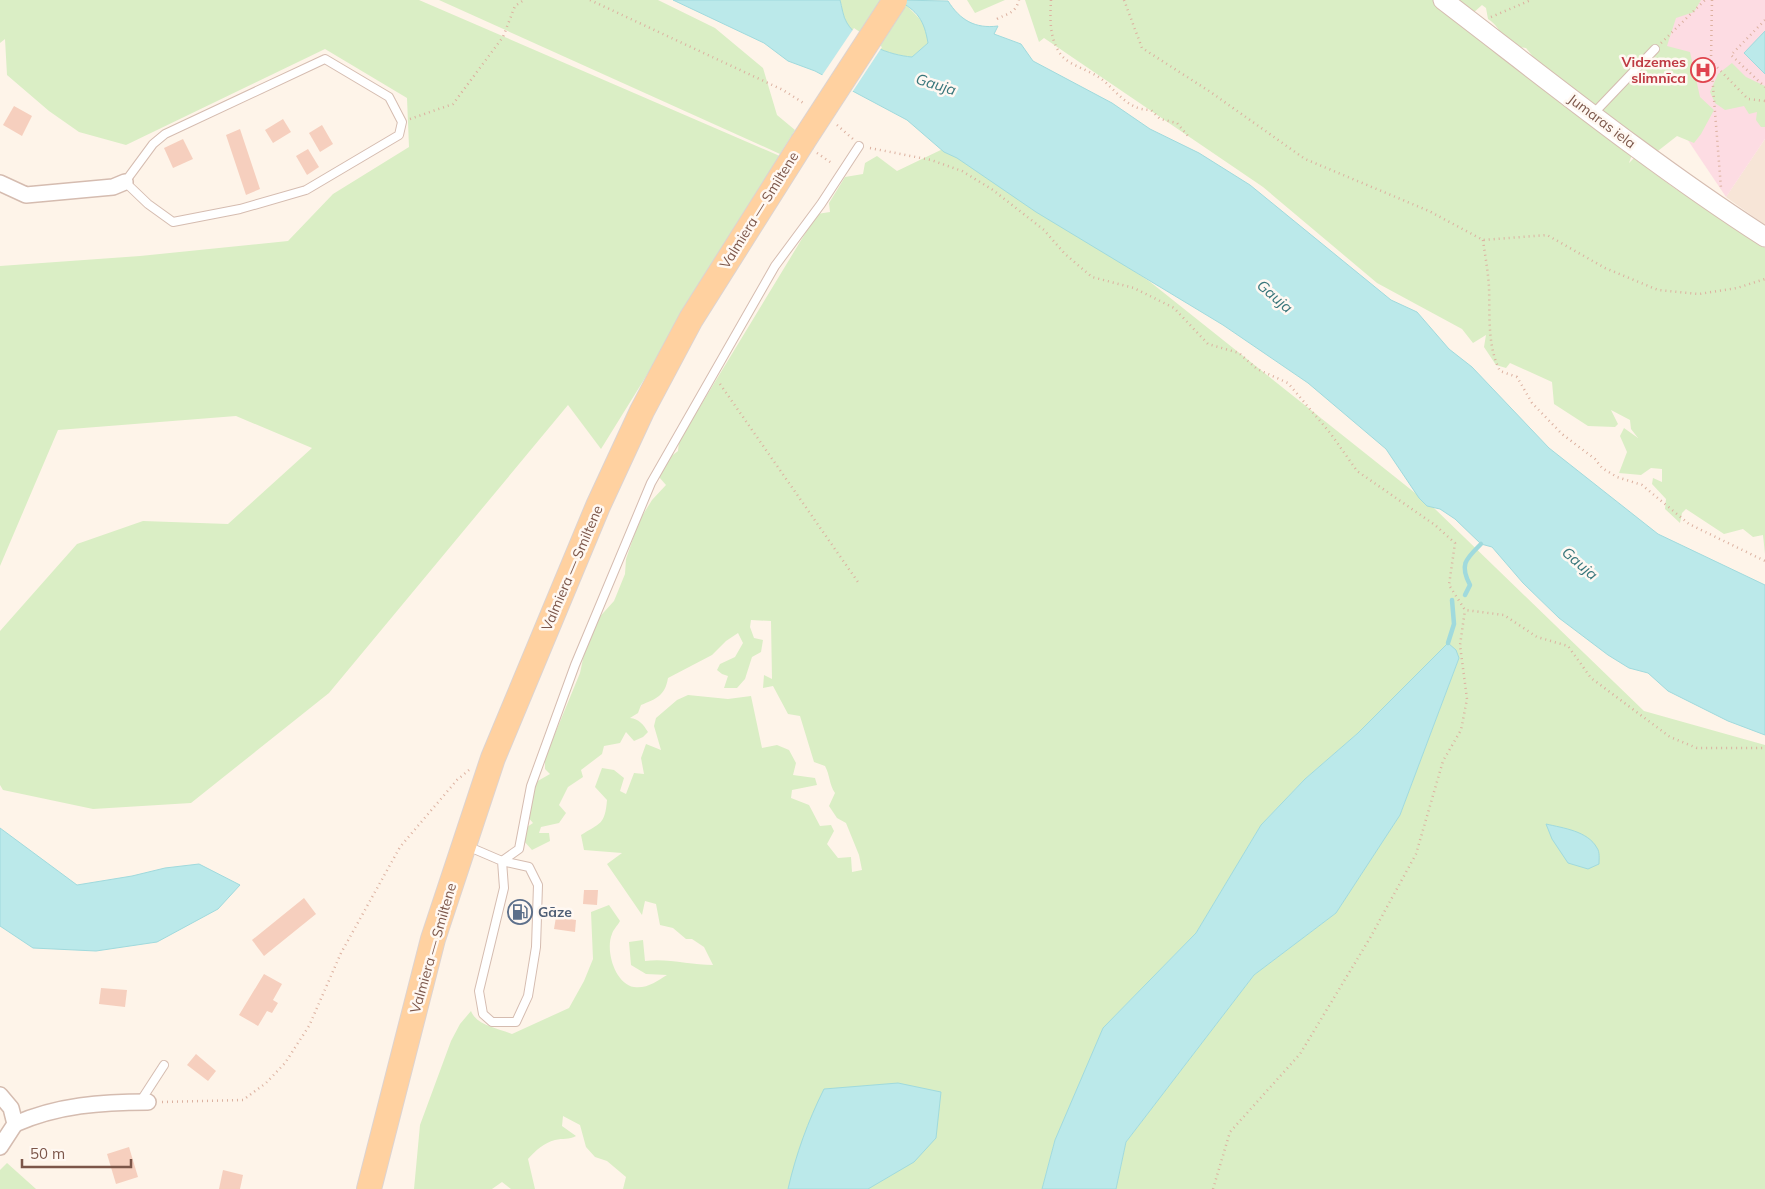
<svg xmlns="http://www.w3.org/2000/svg" width="1765" height="1189" viewBox="0 0 1765 1189" font-family="Mulish,sans-serif">
	<style>
		.residential { fill: #f7e5d7 }
		.medical { fill: #fddce3 }
		.green { fill: #daeec5 }
		.water { fill: #bbe9ea; stroke: #a0dadd }
		.pier { fill: #fef4e9 }
		.lines { fill: none; stroke-linecap: round; stroke-linejoin: round }
		.stream { stroke: #a0dadd; stroke-width: 4.5 }
		.building { fill: #f6cfbe }
		.service-casing { stroke: #d5bcb0; stroke-width: 10 }
		.minor-casing { stroke: #d5bcb0; stroke-width: 18 }
		.tertiary-casing { stroke: #d5bcb0; stroke-width: 21 }
		.primary-casing { stroke: #ddd3d0; stroke-width: 26 }
		.path { stroke: #dcb1a0; stroke-width: 2.5; stroke-dasharray: 1 4; stroke-linecap: butt }
		.service { stroke: #fff; stroke-width: 8 }
		.minor { stroke: #fff; stroke-width: 15 }
		.tertiary { stroke: #fff; stroke-width: 19 }
		.primary { stroke: #ffd1a0; stroke-width: 24 }
		.primary-bridge-casing { stroke: #ddd3d0; stroke-width: 26; stroke-linecap: butt }
		.primary-bridge { stroke: #ffd1a0; stroke-width: 24 }
		.labels { text-anchor: middle; dominant-baseline: central; stroke-width: 5; stroke-linejoin: round; paint-order: stroke }
		.health-label { font-size: 14px; font-weight: bold; fill: #be3a42; stroke: #fff8f2; text-anchor: end }
		.street-label { font-size: 14px; fill: #7c5649; stroke: #fff8f2 }
		.service-label { font-size: 14px; font-weight: bold; fill: #4e5e75; stroke: #fff8f2; text-anchor: start }
		.water-label { font-size: 15px; font-style: italic; fill: #38767b; stroke: #fff8f2 }
	</style>
	<rect width="100%" height="100%" fill="#fef4e9"/>
	<polygon class="residential" points="1765,139 1765,225 1726,197"/>
	<polygon class="medical" points="1594,0 1765,0 1765,139 1726,197"/>
	<g class="green">
		<polygon points="0,0 419,0 782,157 601,449 568,405 329,693 191,803 93,809 3,790 0,785 0,631 77,544 143,521 228,524 312,448 236,416 58,430 0,566 0,266 140,256 288,241 333,194 409,147 407,98 325,49 126,145 79,132 49,111 7,75 5,39 0,43"/>
		<polygon points="439,0 658,0 715,28 763,68 777,115 795,130 780,154"/>
		<path d="M840,0H897L907,6L925,24L928,43L912,57C889,55 860,44 847,23C843,17 842,7 840,0Z"/>
		<polygon points="967,0 1005,0 975,13"/>
		<polygon points="1025,0 1440,0 1634,149 1629,163 1638,154 1646,161 1647,168 1677,190 1687,188 1698,194 1701,207 1709,206 1755,238 1765,248 1765,554 1763,535 1753,537 1743,529 1724,534 1686,509 1682,513 1680,523 1665,509 1666,499 1652,484 1653,478 1662,482 1662,469 1651,468 1641,475 1619,473 1627,452 1620,436 1624,428 1638,438 1631,429 1630,420 1611,410 1618,424 1615,427 1588,426 1554,404 1552,382 1510,363 1506,368 1496,365 1484,347 1486,335 1473,343 1462,329 1377,283 1263,187 1044,38 1039,42"/>
		<path d="M1456,0H1701L1694,12L1676,18L1667,46L1690,52L1700,97L1714,110L1701,134L1694,143L1677,136L1654,154L1551,79L1526,48C1499,45 1505,30 1488,19L1486,8L1482,5L1472,14Z"/>
		<polygon points="1732,63 1746,77 1765,86 1765,127 1761,127 1756,120 1757,112 1749,114 1744,106 1725,110 1715,103 1710,92 1718,74"/>
		<path d="M947,147L1149,281L1434,508L1644,711L1765,745V1189H1116L1126,1142L1254,975L1336,913L1400,815L1459,658L1358,733L1305,779L1261,825L1196,933L1103,1028L1055,1140L1042,1189H623L626,1177L607,1161L595,1157L586,1147L580,1125L563,1116L562,1126L576,1136C569,1140 563,1138 555,1140C544,1143 536,1150 528,1159L535,1189H511L502,1182L492,1189H414L420,1125L451,1041L460,1024L471,1011C477,1026 498,1028 512,1034L569,1008L584,981L593,959L591,912L609,905L620,921C618,925 613,930 612,934C605,950 615,984 634,987C647,989 657,981 667,975L646,974L631,965L629,942L643,940L645,961C667,958 691,965 713,965L704,947L692,939H686L673,928L660,925L656,904L645,901L642,915L607,864L622,853L584,850L581,835C600,823 605,825 607,800L595,787L602,768L614,770L624,778L620,791L626,794L634,773L644,774L641,758L646,744L661,750L654,726L656,718L677,700L688,695L728,699L751,696L762,748L777,745L789,750L796,763L793,775L815,778L817,785L792,790L791,798L809,805L820,826L831,825L834,831L827,844L838,858L851,857L852,872L862,870L859,855L846,823L837,818L829,806L835,793C829,784 830,775 825,766L814,762L800,716L788,714L773,686L763,688L764,675L772,679L771,621L751,620L750,627L754,638L763,640L761,652L752,657L745,679L737,688H724L728,676L722,674L717,670L720,664L735,657L743,643L738,633L726,641L712,655L668,678C665,696 656,699 641,705L638,713L630,718C639,719 643,724 648,732L643,737L634,741L626,732L620,743L604,746L602,754L581,770L583,777L568,787L559,805L566,813L559,823L541,827L539,833H549L550,841L532,850L523,840L524,829L533,823L527,816L536,782L550,774L545,769V758L580,673L585,649L594,623L614,601L625,574L626,559L639,521L652,500L666,485L659,477L665,461L678,451L679,441L817,214L830,212L829,203L845,177L863,174L865,163L877,156L897,171Z"/>
		<polygon points="7,1163 36,1189 0,1189 0,1170"/>
	</g>
	<g class="water">
		<path d="M673,0H840C842,7 843,17 847,23C860,44 889,55 912,57L928,43C924,20 918,11 897,0L948,1C960,20 975,29 998,26L994,34L1021,44L1033,61L1112,103L1150,129L1199,153L1250,185L1391,300L1417,312L1449,349L1472,367L1549,448L1658,534L1765,585V735L1728,721L1668,691L1648,673L1629,668L1608,655L1559,618L1523,583L1492,547L1481,544L1455,519L1440,509L1427,506L1419,498L1386,449L1308,383L1223,325L1036,212L957,158L944,152L907,120L815,71L788,61L764,43Z"/>
		<polygon points="1765,31 1765,74 1744,53"/>
		<polygon points="1448,643 1456,650 1459,658 1400,815 1336,913 1254,975 1126,1142 1116,1189 1042,1189 1055,1140 1103,1028 1196,933 1261,825 1305,779 1358,733"/>
		<path d="M1546,824C1563,828 1588,831 1597,848C1600,852 1599,859 1599,864L1588,869L1568,863L1552,839Z"/>
		<polygon points="0,828 77,885 132,876 165,868 199,864 240,885 218,909 157,942 96,951 33,948 0,926"/>
		<path d="M898,1083L941,1092L936,1138L914,1162L868,1189H788C796,1154 808,1121 824,1089Z"/>
	</g>
	<polygon class="pier" points="854,28 882,47 851,94 821,77"/>
	<g class="lines">
		<g class="stream">
			<path d="M1465,595L1470,585C1459,564 1466,559 1481,544"/>
			<polyline points="1448,643 1454,624 1452,600"/>
		</g>
	</g>
	<g class="building">
		<polygon points="14,106 32,116 22,136 3,125"/>
		<polygon points="283,119 291,132 273,143 265,130"/>
		<polygon points="322,125 333,144 320,152 309,133"/>
		<polygon points="240,129 260,189 246,195 226,135"/>
		<polygon points="183,139 193,159 173,168 164,148"/>
		<polygon points="308,149 319,167 307,175 296,156"/>
		<polygon points="584,890 598,890 597,905 583,904"/>
		<polygon points="304,898 316,914 264,956 252,940"/>
		<polygon points="556,917 576,920 575,932 554,929"/>
		<polygon points="264,974 282,984 273,1000 278,1003 272,1013 267,1011 258,1026 239,1015"/>
		<polygon points="101,988 127,990 125,1007 99,1004"/>
		<polygon points="196,1054 216,1071 208,1081 187,1065"/>
		<polygon points="129,1147 138,1177 116,1184 107,1154"/>
		<polygon points="223,1170 243,1175 240,1189 219,1189"/>
	</g>
	<g class="lines">
		<defs>
			<g id="service">
				<polygon points="325,59 389,97 402,122 399,135 306,190 240,209 173,222 148,204 125,182 153,144 165,134"/>
				<polyline points="1593,114 1655,49"/>
				<polyline points="467,846 502,861 504,888 479,991 483,1014 492,1022 516,1022 528,996 536,947 538,885 529,867 502,861"/>
				<polyline points="502,861 519,849 531,786 575,665 651,483 775,266 821,204 859,146"/>
				<polyline points="140,1102 164,1065"/>
			</g>
			<g id="minor">
				<polyline points="0,183 26,195 113,187 125,182"/>
				<polyline points="0,1095 11,1108 15,1124 0,1147"/>
				<path d="M15,1124C58,1105 102,1102 148,1102"/>
			</g>
			<path id="tertiary" d="M1443,0C1549,81 1653,165 1765,237"/>
			<polyline id="primary" points="369,1189 433,939 493,758 598,506 642,411 691,319 802,143"/>
		</defs>
		<use href="#service" class="service-casing"/>
		<use href="#minor" class="minor-casing"/>
		<use href="#tertiary" class="tertiary-casing"/>
		<use href="#primary" class="primary-casing"/>
		<g class="path">
			<polyline points="590,0 783,90 805,104"/>
			<path d="M1051,0C1050,19 1049,40 1062,56C1071,66 1089,70 1100,78C1117,90 1126,110 1151,110L1160,119L1177,123L1188,136"/>
			<polyline points="1124,0 1142,48 1209,91 1305,159 1429,211 1483,240 1547,235 1605,268 1658,290 1699,294 1737,288 1765,279"/>
			<polyline points="1712,0 1711,61 1748,99 1765,101"/>
			<polyline points="1491,17 1531,0"/>
			<path d="M997,19C1008,13 1015,14 1019,0"/>
			<polyline points="1765,20 1731,55 1765,87"/>
			<polyline points="1661,43 1705,0"/>
			<polyline points="1711,61 1721,188"/>
			<polyline points="410,119 453,104 503,37 515,6 524,0"/>
			<polyline points="837,125 853,139"/>
			<polyline points="870,148 931,160 962,171 993,190 1044,230 1065,254 1092,277 1134,288 1174,308 1208,344 1239,353 1257,369 1288,383 1331,434 1357,471 1435,525 1455,543 1449,585 1465,610 1504,615 1537,637 1568,646 1591,678 1670,737 1697,748 1765,748"/>
			<polyline points="817,153 833,164"/>
			<path d="M1483,240C1485,255 1488,271 1489,287C1490,314 1487,346 1500,371L1517,377L1532,403L1562,434L1595,459L1602,468L1617,477L1642,485L1689,524L1765,561"/>
			<polyline points="720,384 860,585"/>
			<polyline points="162,1102 243,1100 266,1083 285,1063 309,1026 341,953 400,847 457,780 469,770"/>
			<polyline points="1213,1189 1230,1132 1300,1054 1370,938 1416,854 1443,761 1461,730 1467,699 1460,645 1465,610"/>
		</g>
		<use href="#service" class="service"/>
		<use href="#minor" class="minor"/>
		<use href="#tertiary" class="tertiary"/>
		<use href="#primary" class="primary"/>
		<defs>
			<polyline id="primary-bridge" points="802,143 895,0"/>
		</defs>
		<use href="#primary-bridge" class="primary-bridge-casing"/>
		<use href="#primary-bridge" class="primary-bridge"/>
	</g>
	<defs>
		<symbol id="hospital-ring" viewBox="-11 -11 22 22"><circle r="9.5" fill="#fff8f2" stroke="#e0444e" stroke-width="1.5"/><path d="M-5-5h3v3.5h4V-5h3V5h-3V1.5h-4V5h-3Z" fill="#e0444e"/></symbol>
		<symbol id="fuel-ring" viewBox="-11 -11 22 22"><circle r="9.5" fill="#fff8f2" stroke="#5c6f8a" stroke-width="1.5"/><path d="M-5.5-6h7V0h2V4h1.3V-2.5L3-4.5l.8-.8L6-3V5H2.5V1h-1V6h-7ZM-4.2-4.7v3.2H.2V-4.7Z" fill="#5c6f8a"/></symbol>
	</defs>
	<g fill-rule="evenodd">
		<use href="#hospital-ring" x="1689" y="56" width="28" height="28"/>
		<use href="#fuel-ring" x="506" y="898" width="28" height="28"/>
	</g>
	<g class="labels">
		<g class="health-label">
			<text x="1686" y="62">Vidzemes<tspan x="1686" dy="16">slimnīca</tspan></text>
		</g>
		<g class="street-label">
			<text transform="translate(1602 121) rotate(37)">Jumaras iela</text>
			<text transform="translate(759 210) rotate(-58)">Valmiera — Smiltene</text>
			<text transform="translate(572 568) rotate(-67)">Valmiera — Smiltene</text>
			<text transform="translate(433 948) rotate(-74)">Valmiera — Smiltene</text>
		</g>
		<g class="service-label">
			<text x="538" y="912">Gāze</text>
		</g>
		<g class="water-label">
			<text transform="translate(936 84) rotate(17)">Gauja</text>
			<text transform="translate(1275 296) rotate(41)">Gauja</text>
			<text transform="translate(1580 563) rotate(41)">Gauja</text>
		</g>
	</g>
	<path d="M22 1159v8h109v-8" fill="none" stroke="#7c5649" stroke-width="2.5"/>
	<text x="30" y="1159" font-size="15" fill="#7c5649" stroke="#fff8f2" stroke-width="4" paint-order="stroke">50 m</text>
</svg>
